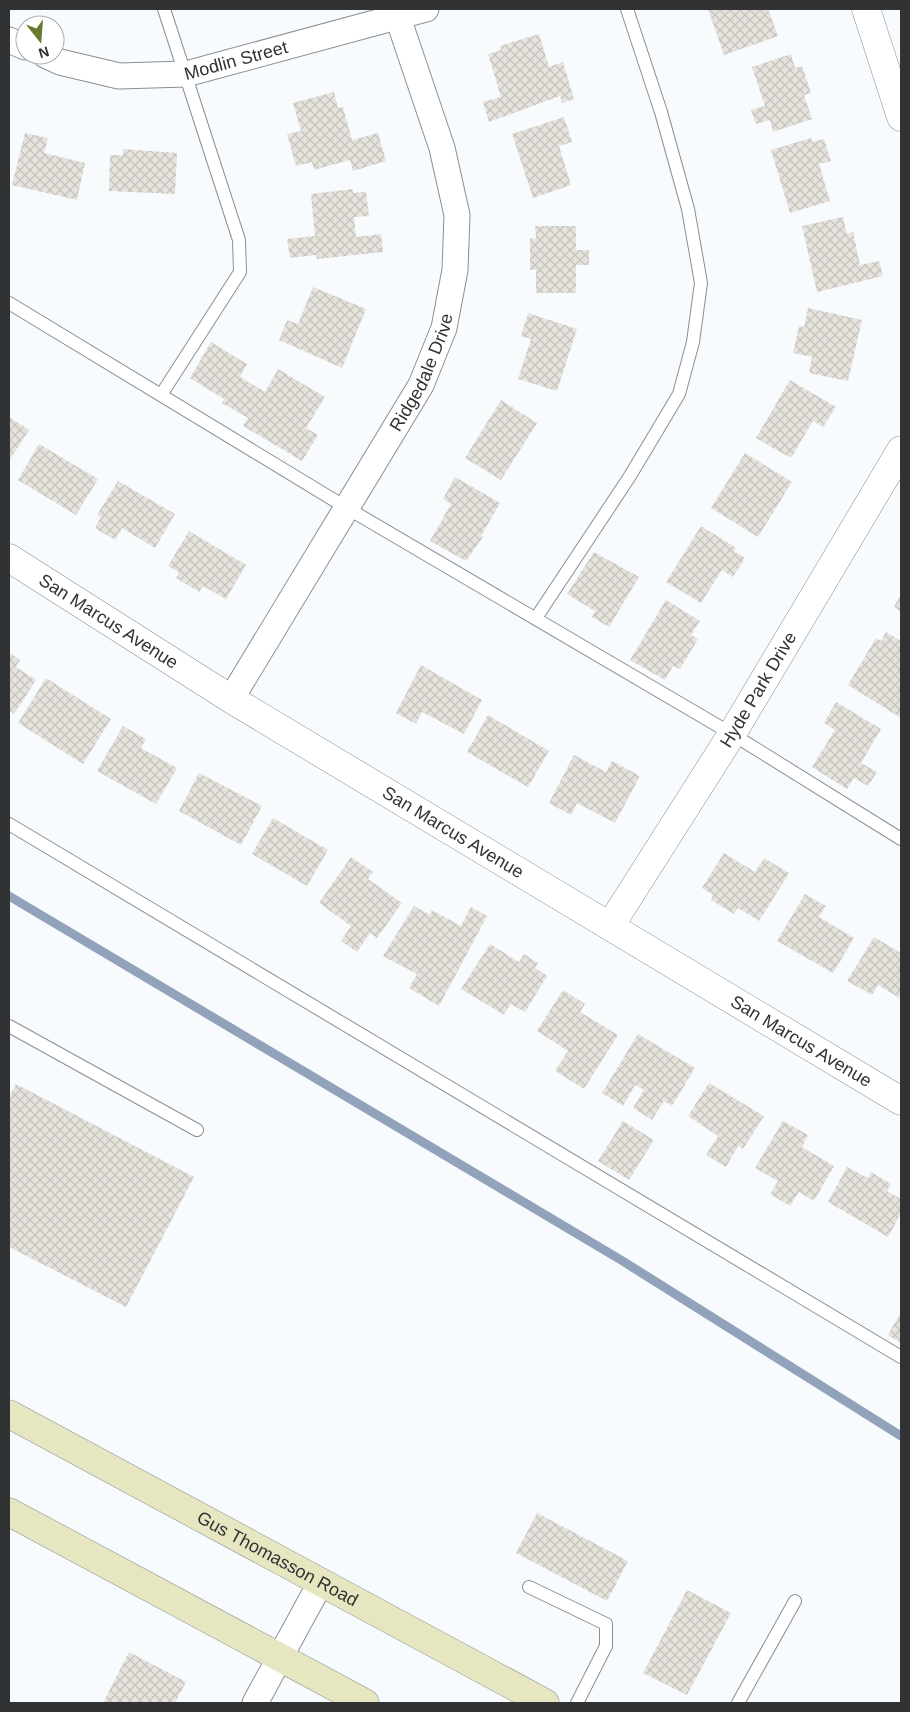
<svg xmlns="http://www.w3.org/2000/svg" width="910" height="1712" viewBox="0 0 910 1712" font-family="Helvetica,sans-serif">
	<style>
		.lines { fill: none; stroke-linecap: round; stroke-linejoin: round }
		.stream { stroke: #92a2ba; stroke-width: 9 }
		.building { fill: url(#building-cross-hatch) }
		.service-casing { stroke: #8a8f94; stroke-width: 14 }
		.minor-casing { stroke: #8a8f94; stroke-width: 27 }
		.tertiary-casing { stroke: #8a8f94; stroke-width: 29 }
		.secondary-casing { stroke: #8a8f94; stroke-width: 29 }
		.service { stroke: #fff; stroke-width: 12 }
		.minor { stroke: #fff; stroke-width: 25 }
		.tertiary { stroke: #fff; stroke-width: 28 }
		.secondary { stroke: #e6e7c0; stroke-width: 28 }
		.labels { text-anchor: middle; dominant-baseline: central; stroke-width: 4; stroke-linejoin: round; paint-order: stroke }
		.street-label { font-size: 18px; fill: #303234; stroke: #fff }
	</style>
	<defs>
		<pattern id="building-cross-hatch" width="8" height="8" patternUnits="userSpaceOnUse" patternTransform="scale(1.25)"><rect width="8" height="8" fill="#e6e2dc"/><path d="M0 0l8 8M0 8l8-8" fill="none" stroke="#c6c2bd"/></pattern>
	</defs>
	<rect width="100%" height="100%" fill="#f8fbfe"/>
	<g class="lines">
		<polyline class="stream" points="9,896 621,1260 901,1436"/>
	</g>
	<g class="building">
		<polygon points="708,9 768,9 778,36 724,55"/>
		<polygon points="539,34 549,67 563,62 574,99 562,103 560,96 489,122 483,102 501,97 488,54 501,50 500,46"/>
		<polygon points="791,54 795,68 802,66 811,93 804,95 812,119 773,132 770,120 756,124 751,110 765,106 752,67"/>
		<polygon points="334,92 338,108 343,107 352,140 378,133 386,161 353,171 350,160 314,170 312,162 296,166 287,134 301,131 293,103"/>
		<polygon points="564,117 572,142 559,146 571,185 533,198 512,134"/>
		<polygon points="25,133 48,138 44,153 85,163 77,200 12,185"/>
		<polygon points="811,138 812,142 824,139 831,161 819,164 830,201 790,213 771,150"/>
		<polygon points="123,149 177,153 175,194 109,191 110,155 123,155"/>
		<polygon points="353,189 353,193 366,192 369,216 354,217 356,237 381,234 383,252 317,259 316,255 290,258 287,239 315,236 311,194"/>
		<polygon points="843,217 847,234 853,232 860,265 879,261 883,276 817,292 802,226"/>
		<polygon points="535,226 576,226 576,250 589,250 589,265 576,265 576,293 536,293 536,270 530,270 530,238 536,239"/>
		<polygon points="313,287 366,309 342,368 279,340 287,320 298,324"/>
		<polygon points="808,308 862,320 848,381 809,373 812,357 793,353 799,326 804,327"/>
		<polygon points="528,313 577,329 557,391 518,379 531,339 521,336"/>
		<polygon points="211,342 247,364 240,377 265,392 278,369 325,397 306,428 318,435 302,461 243,426 248,418 222,403 224,399 190,378"/>
		<polygon points="790,380 836,407 823,427 813,421 791,458 756,438"/>
		<polygon points="501,400 537,423 501,480 465,458"/>
		<polygon points="9,417 29,430 9,461"/>
		<polygon points="39,444 98,479 76,515 18,480"/>
		<polygon points="745,453 792,482 758,537 711,508"/>
		<polygon points="455,477 500,503 481,536 483,537 466,561 430,541 451,504 443,499"/>
		<polygon points="118,481 175,514 155,548 122,528 115,540 95,528 101,517 97,515"/>
		<polygon points="701,526 736,548 734,551 745,558 733,577 722,570 701,603 666,582"/>
		<polygon points="189,531 246,565 226,599 203,586 199,592 176,578 179,572 168,566"/>
		<polygon points="594,552 639,577 609,627 592,617 595,611 567,594"/>
		<polygon points="901,594 901,612 894,607"/>
		<polygon points="666,600 700,621 691,635 698,639 680,669 673,666 665,680 630,660"/>
		<polygon points="886,632 901,641 901,718 848,685 876,638 881,641"/>
		<polygon points="9,652 20,660 16,667 36,680 14,714 9,710"/>
		<polygon points="421,665 482,700 464,734 422,712 416,724 396,713"/>
		<polygon points="46,678 111,719 83,764 18,723"/>
		<polygon points="836,702 881,729 861,763 877,772 868,786 854,778 847,789 812,767 835,730 824,723"/>
		<polygon points="488,715 549,751 528,787 467,752"/>
		<polygon points="123,726 146,739 141,748 177,768 156,804 97,771"/>
		<polygon points="574,755 606,772 612,761 640,776 615,823 577,803 571,815 549,803"/>
		<polygon points="199,773 262,806 241,845 179,811"/>
		<polygon points="273,818 328,850 307,886 252,854"/>
		<polygon points="724,853 755,872 764,858 789,873 759,921 738,908 734,914 711,900 713,895 702,888"/>
		<polygon points="351,857 373,872 368,879 402,903 377,938 370,933 357,952 341,941 351,926 319,903"/>
		<polygon points="805,894 826,906 819,917 854,938 833,973 777,941"/>
		<polygon points="414,906 430,915 432,910 461,926 471,907 487,916 439,1006 409,988 417,974 383,956"/>
		<polygon points="874,937 901,953 901,999 878,985 872,995 847,981"/>
		<polygon points="490,944 519,962 524,954 538,963 535,968 547,976 525,1012 511,1004 504,1015 461,989"/>
		<polygon points="563,990 585,1004 580,1012 618,1035 584,1089 555,1071 568,1051 537,1031"/>
		<polygon points="638,1034 695,1068 672,1106 664,1101 652,1120 633,1108 644,1090 635,1085 623,1106 602,1093"/>
		<polygon points="709,1083 764,1116 743,1149 738,1146 726,1167 706,1155 718,1136 688,1116"/>
		<polygon points="16,1084 194,1177 126,1307 9,1247 9,1097"/>
		<polygon points="623,1121 654,1140 629,1180 598,1161"/>
		<polygon points="783,1121 808,1135 802,1147 834,1166 814,1201 799,1192 790,1206 770,1194 778,1181 755,1168"/>
		<polygon points="847,1167 868,1178 871,1172 891,1184 887,1191 901,1199 901,1213 888,1237 828,1202"/>
		<polygon points="901,1312 901,1343 888,1335"/>
		<polygon points="537,1513 628,1561 607,1601 516,1553"/>
		<polygon points="687,1590 731,1613 687,1695 643,1673"/>
		<polygon points="129,1652 186,1682 175,1703 103,1703"/>
	</g>
	<g class="lines">
		<defs>
			<g id="service">
				<polyline points="9,303 347,508 732,734 901,839"/>
				<polyline points="161,395 240,272 239,240 164,9"/>
				<polyline points="536,618 630,476 679,394 693,342 701,283 688,209 661,112 627,9"/>
				<polyline points="9,824 901,1357"/>
				<polyline points="9,1026 197,1130"/>
				<polyline points="529,1587 606,1624 606,1646 577,1703"/>
				<polyline points="738,1703 795,1601"/>
			</g>
			<g id="minor">
				<polyline points="9,40 25,47"/>
				<path id="s1" d="M45,55L60,62L119,76L186,74L426,9"/>
				<path id="s2" d="M231,699L421,385L444,328L455,270L457,215L442,148L395,9"/>
				<polyline points="255,1703 321,1582"/>
			</g>
			<g id="tertiary">
				<polyline points="866,9 901,117"/>
				<path id="s3" d="M9,558L231,699L901,1101"/>
				<path id="s4" d="M610,926L732,734L901,450"/>
			</g>
			<g id="secondary">
				<path id="s5" d="M9,1414L545,1703"/>
				<polyline points="9,1512 365,1703"/>
			</g>
		</defs>
		<use href="#service" class="service-casing"/>
		<use href="#minor" class="minor-casing"/>
		<use href="#tertiary" class="tertiary-casing"/>
		<use href="#secondary" class="secondary-casing"/>
		<use href="#service" class="service"/>
		<use href="#minor" class="minor"/>
		<use href="#tertiary" class="tertiary"/>
		<use href="#secondary" class="secondary"/>
	</g>
	<g class="labels">
		<g class="street-label">
			<text stroke="none"><textPath href="#s1" startOffset="196">Modlin Street</textPath></text>
			<text stroke="none"><textPath href="#s2" startOffset="379">Ridgedale Drive</textPath></text>
			<text stroke="none"><textPath href="#s3" startOffset="118">San Marcus Avenue</textPath></text>
			<text stroke="none"><textPath href="#s4" startOffset="279">Hyde Park Drive</textPath></text>
			<text stroke="none"><textPath href="#s3" startOffset="522">San Marcus Avenue</textPath></text>
			<text stroke="none"><textPath href="#s3" startOffset="928">San Marcus Avenue</textPath></text>
			<text stroke="none"><textPath href="#s5" startOffset="305">Gus Thomasson Road</textPath></text>
		</g>
	</g>
	<rect width="910" height="1712" fill="none" stroke="#303234" stroke-width="20"/>
	<g transform="translate(40 40) rotate(163)"><circle r="24" fill="#ffffff" stroke="#acadae"/>
	<path d="M0-4L9 19L0 12L-9 19Z" fill="#667b2c"/>
	<text y="-8" font-size="14" font-weight="bold" text-anchor="middle" fill="#303234">N</text>
	</g>
</svg>
